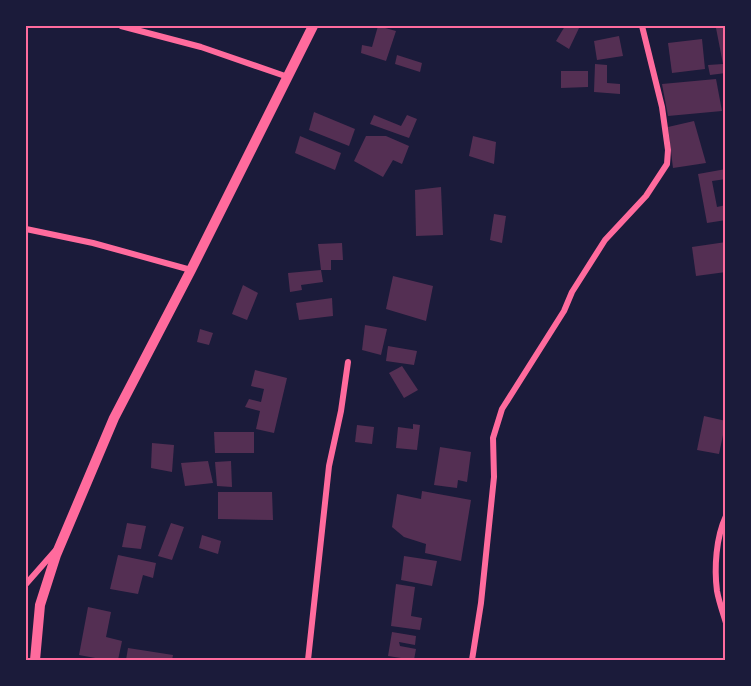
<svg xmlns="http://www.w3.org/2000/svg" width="751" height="686" viewBox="0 0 751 686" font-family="'Alegreya Sans',sans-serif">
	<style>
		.building { fill: #542f53 }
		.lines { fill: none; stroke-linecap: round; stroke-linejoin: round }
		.minor { stroke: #ff6b9d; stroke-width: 6 }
		.tertiary { stroke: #ff6b9d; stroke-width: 10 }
		.neatline { fill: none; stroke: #ff6b9d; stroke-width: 2 }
	</style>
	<rect width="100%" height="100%" fill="#1b1b3a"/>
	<g class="building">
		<polygon points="378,26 396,31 386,61 361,53 362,45 372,47"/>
		<polygon points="565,26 580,26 569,49 556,41"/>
		<polygon points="726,27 726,73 710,75 708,65 723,64 716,28"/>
		<polygon points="619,36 623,56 597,60 594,41"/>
		<polygon points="702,39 705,69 672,73 668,43"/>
		<polygon points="397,55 422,63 420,72 395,64"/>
		<polygon points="595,64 607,65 607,83 620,84 620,94 594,92"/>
		<polygon points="561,71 588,71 588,87 561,88"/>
		<polygon points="716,79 722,111 668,116 662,84"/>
		<polygon points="314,112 355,129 349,146 309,130"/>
		<polygon points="374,115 401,126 407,115 417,119 409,138 370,124"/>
		<polygon points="694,121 706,163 673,168 668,127"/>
		<polygon points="300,136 341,153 335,170 295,153"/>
		<polygon points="366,136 386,136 409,146 402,164 393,160 383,177 354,161"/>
		<polygon points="473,136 496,142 494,164 469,156"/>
		<polygon points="726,169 726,179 712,181 717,207 726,205 726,220 707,223 698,174"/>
		<polygon points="441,187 443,235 416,236 415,190"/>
		<polygon points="494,214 506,216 502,243 490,240"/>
		<polygon points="726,242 726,272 696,276 692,247"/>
		<polygon points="342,243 343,260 331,260 331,270 321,270 318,244"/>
		<polygon points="321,270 323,282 301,285 302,290 290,292 288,273"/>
		<polygon points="393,276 433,286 426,321 386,309"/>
		<polygon points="243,285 258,293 247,320 232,314"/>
		<polygon points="332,298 333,316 299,320 296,303"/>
		<polygon points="365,325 387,329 381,355 362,350"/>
		<polygon points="200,329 213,333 209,345 197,342"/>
		<polygon points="388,346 417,351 414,365 386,361"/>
		<polygon points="402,366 418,390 404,398 389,373"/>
		<polygon points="255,370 287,378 274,433 256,429 260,411 245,407 249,399 261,402 264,389 251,386"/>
		<polygon points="704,416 726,421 719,454 697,450"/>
		<polygon points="413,424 420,425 417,450 396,448 398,427 413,429"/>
		<polygon points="357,425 374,427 372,444 355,442"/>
		<polygon points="214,432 254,432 254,453 215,453"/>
		<polygon points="152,443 174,445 172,472 151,468"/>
		<polygon points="440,447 471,452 467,482 458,480 457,488 434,485"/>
		<polygon points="208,461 213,483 185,486 181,463"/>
		<polygon points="231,461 232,487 217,486 215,462"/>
		<polygon points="422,491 471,500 461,561 425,553 426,544 404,537 392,527 397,494 421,499"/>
		<polygon points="218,492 272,492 273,520 218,519"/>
		<polygon points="127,523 146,526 141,549 122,547"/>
		<polygon points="171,523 184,527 172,560 158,556"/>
		<polygon points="202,535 221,541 218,554 199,548"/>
		<polygon points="118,555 156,563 153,578 143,575 138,594 110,589"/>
		<polygon points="404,556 437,561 432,586 401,580"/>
		<polygon points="396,584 415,587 411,616 422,618 420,630 391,626"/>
		<polygon points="88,607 111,612 106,637 122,641 118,660 106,660 79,655"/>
		<polygon points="392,632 416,636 415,645 399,642 400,646 416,649 414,660 388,656"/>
		<polygon points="128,648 173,655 172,660 126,660"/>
	</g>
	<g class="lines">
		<g class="minor">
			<polyline points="121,26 201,47 288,77"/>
			<polyline points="26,229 93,243 191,270"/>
			<path d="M726,516C716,537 714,568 717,591C719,602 723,613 726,623"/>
			<polyline points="26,584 55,551"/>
			<polyline points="308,660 329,466 341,411 348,362"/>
			<polyline points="472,660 481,603 494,477 493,438 502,409 564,311 572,292 605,240 646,196 667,164 668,150 662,107 642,26"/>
		</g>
		<polyline class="tertiary" points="35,660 40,605 56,555 114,418 191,270 313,26"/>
	</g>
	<rect width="751" height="686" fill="none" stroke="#1b1b3a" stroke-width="54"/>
	<rect x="27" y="27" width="697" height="632" class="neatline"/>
</svg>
